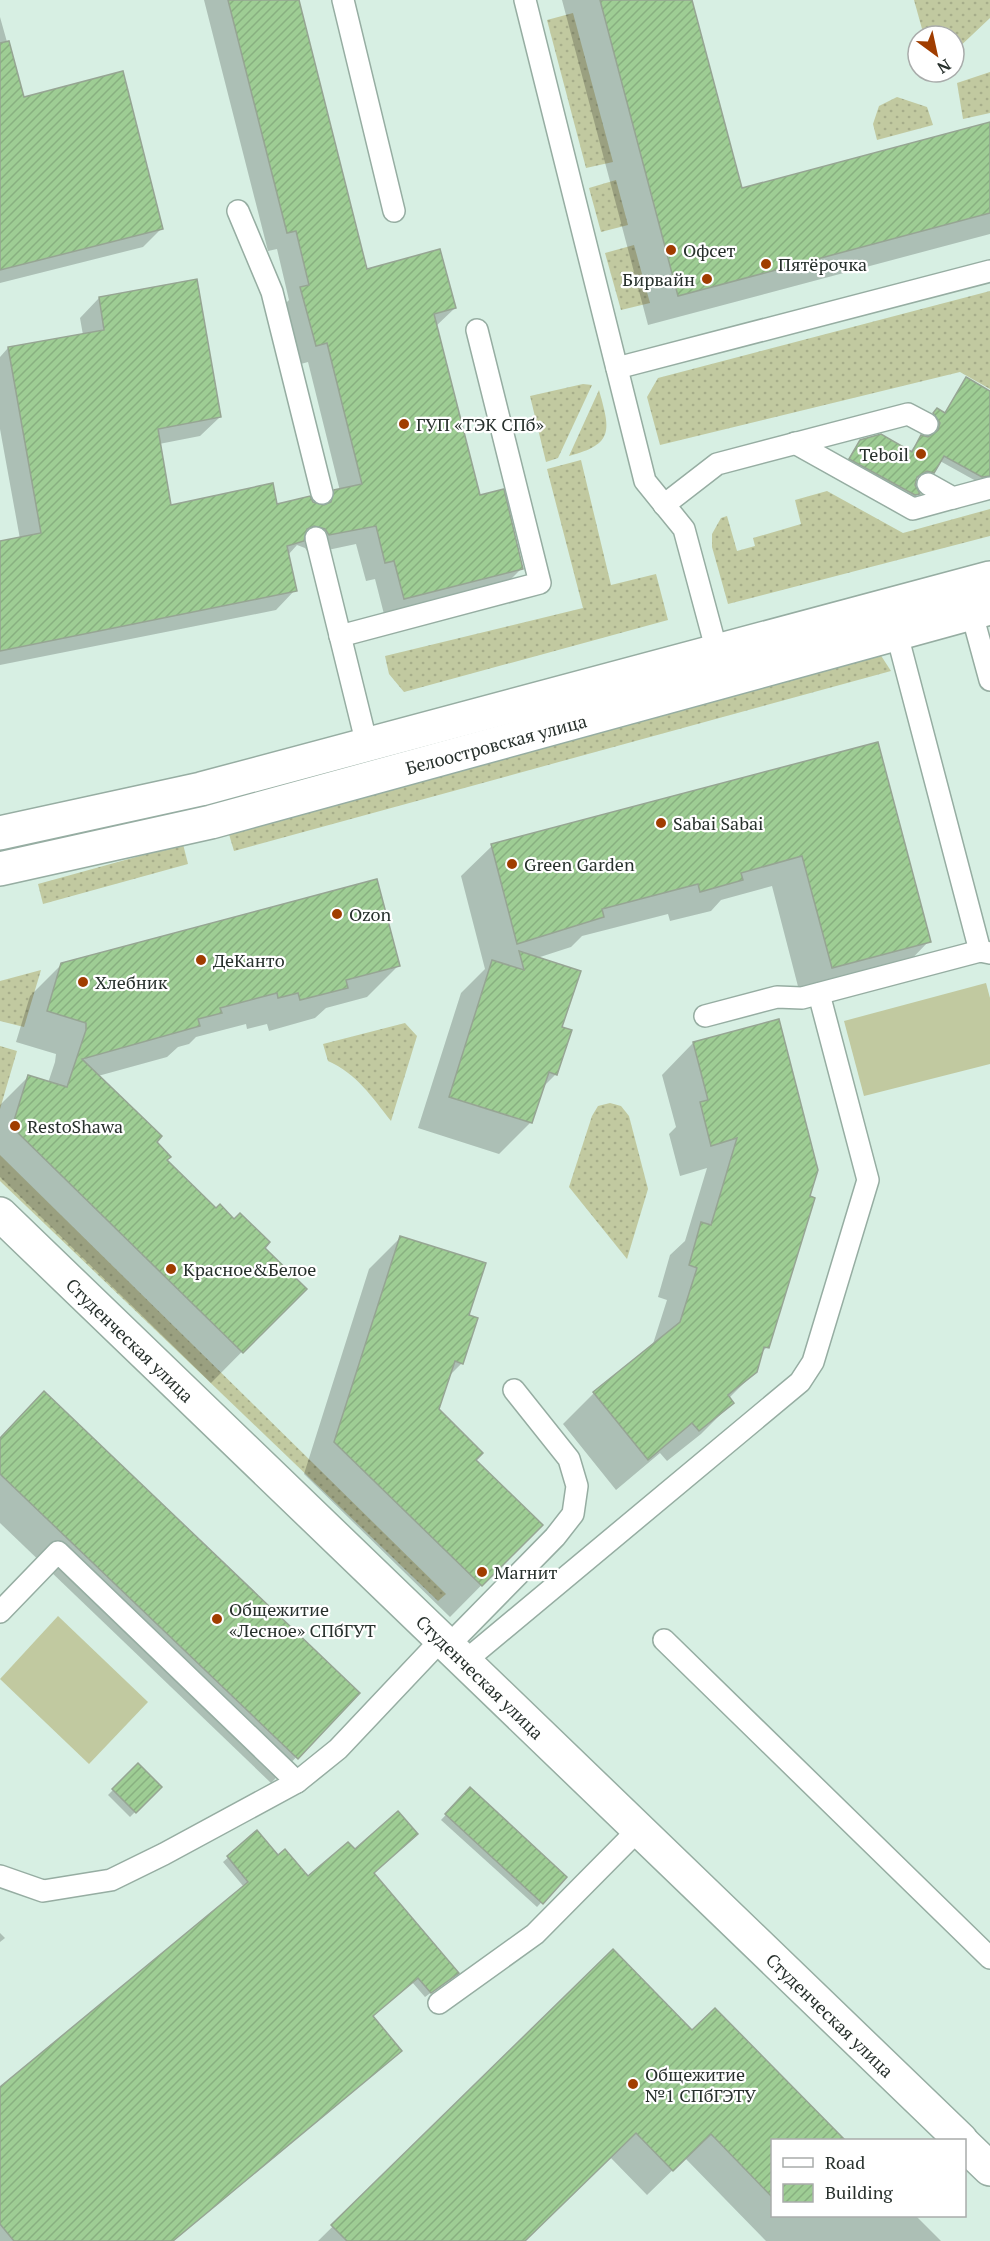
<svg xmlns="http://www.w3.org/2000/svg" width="990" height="2241" viewBox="0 0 990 2241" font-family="'PT Serif',serif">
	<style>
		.grass { fill: url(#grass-dots) }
		.garden { fill: #c1c9a0 }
		.shadow { fill: #0003 }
		.building { fill: url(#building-hatch); stroke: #96a593; stroke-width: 1.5 }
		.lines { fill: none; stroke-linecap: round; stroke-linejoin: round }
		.service-casing { stroke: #96ada2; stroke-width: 24 }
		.tertiary-casing { stroke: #96ada2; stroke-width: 36 }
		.secondary-casing { stroke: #96ada2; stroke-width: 36 }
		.service { stroke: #fff; stroke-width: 21 }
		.tertiary { stroke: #fff; stroke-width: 33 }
		.secondary { stroke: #fff; stroke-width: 33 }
		.poi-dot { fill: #a03d00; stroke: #fff; stroke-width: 2 }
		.labels { text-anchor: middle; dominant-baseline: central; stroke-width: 4.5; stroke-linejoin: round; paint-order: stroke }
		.poi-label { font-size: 18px; fill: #27302c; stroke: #fff; text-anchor: start }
		.street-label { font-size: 18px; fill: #27302c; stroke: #fff }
	</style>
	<defs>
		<pattern id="grass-dots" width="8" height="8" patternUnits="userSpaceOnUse" patternTransform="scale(1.5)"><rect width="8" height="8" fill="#c1c9a0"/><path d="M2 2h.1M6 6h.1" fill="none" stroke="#a6ad8a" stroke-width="1.8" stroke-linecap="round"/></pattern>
		<pattern id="building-hatch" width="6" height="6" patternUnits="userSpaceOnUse" patternTransform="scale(1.5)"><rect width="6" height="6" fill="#9ecd94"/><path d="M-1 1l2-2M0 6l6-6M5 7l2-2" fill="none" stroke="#88b080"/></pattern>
	</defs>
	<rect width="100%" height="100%" fill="#d7efe3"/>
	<g class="grass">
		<polygon points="914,0 990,0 990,18 954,52 954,36 924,36"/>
		<polygon points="573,13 613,162 586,168 547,20"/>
		<polygon points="990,72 990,113 963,119 957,83"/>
		<polygon points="897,97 927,107 933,125 877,140 873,124 879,106"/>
		<polygon points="616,180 628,225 601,232 589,188"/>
		<polygon points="634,245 650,303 621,310 605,253"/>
		<polygon points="990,291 990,389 960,372 660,445 647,397 658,378"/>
		<polygon points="583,384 592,385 558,458 546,462 530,396"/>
		<path d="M599,390C610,430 615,444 569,456Z"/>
		<polygon points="581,460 611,585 656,574 668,620 404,692 389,674 385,656 583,608 547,469"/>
		<polygon points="827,491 903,533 990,509 990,536 728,604 712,547 712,534 721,518 727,516 737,551 755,546 753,538 801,524 795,500"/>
		<polygon points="878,651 891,671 234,851 228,831"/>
		<polygon points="183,844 188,864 43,904 38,884"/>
		<polygon points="41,970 24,1027 0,1021 0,981"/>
		<path d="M405,1023L417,1036L391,1121C372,1097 357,1074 328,1061L323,1044Z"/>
		<polygon points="0,1046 17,1051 0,1109"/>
		<polygon points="610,1103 621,1106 629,1116 648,1189 627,1259 569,1187 592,1116 598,1106"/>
		<polygon points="0,1155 446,1594 438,1601 0,1181"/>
	</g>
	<g class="garden">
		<polygon points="986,983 990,998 990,1064 864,1096 844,1021"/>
		<polygon points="58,1616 148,1702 89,1764 0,1679"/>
	</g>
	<g class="shadow">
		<polygon points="204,0 298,0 366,271 455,308 435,327 478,497 522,568 502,588 385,618 375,579 366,581 356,544 309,554 305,548 297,545 288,555 295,590 276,610 0,665 0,543 20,539 0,429 0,357 8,348 83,335 80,318 99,298 220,417 200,436 159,444 170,507 312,503 321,506 335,492 340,491 308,362 297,365 281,308 289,300 277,249 268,251"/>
		<polygon points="562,0 691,0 741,189 990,123 990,234 648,325"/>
		<polygon points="0,17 23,99 161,229 143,247 0,283"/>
		<polygon points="966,379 990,392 990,475 985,480 976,481 940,461 928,477 921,476 915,479 914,485 918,494 914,498 845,464 860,441 910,452 921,437 928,438 934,435 935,429 929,419 932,415 937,410 944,414"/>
		<polygon points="877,744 929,941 899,972 801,998 772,886 721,900 711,911 670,921 668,914 582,936 571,947 537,958 561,1028 556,1074 542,1088 531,1122 499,1154 418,1128 461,993 485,969 461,876 492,846"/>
		<polygon points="62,964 398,966 367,997 326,1008 315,1018 269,1031 267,1024 247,1029 246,1024 196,1037 189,1044 178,1047 167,1057 98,1076 154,1142 165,1161 216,1210 304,1289 211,1383 0,1177 0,1105 28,1077 48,1083 55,1062 56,1054 16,1042 30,996"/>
		<polygon points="778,1021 767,1347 760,1354 755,1372 729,1398 732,1403 701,1434 667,1461 660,1453 616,1490 563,1424 594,1393 652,1347 667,1300 658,1297 670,1255 685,1241 707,1168 680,1176 669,1134 676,1127 662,1075 693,1043"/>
		<polygon points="401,1237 467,1316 462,1363 448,1377 437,1409 474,1460 541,1525 450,1617 304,1474 369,1269"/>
		<polygon points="0,1439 358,1694 271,1783 0,1523"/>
		<polygon points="138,1765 160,1787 130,1817 108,1795"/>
		<polygon points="470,1789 565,1877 537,1907 441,1820"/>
		<polygon points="257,1832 278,1857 308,1878 372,1873 452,1977 425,1997 412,1982 371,2017 172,2241 0,2241 0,2088 244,1887 223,1862"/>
		<polygon points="0,1933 5,1938 0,1942"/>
		<polygon points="613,1951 692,2032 715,2010 843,2140 772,2140 772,2216 916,2216 941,2241 766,2241 685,2158 647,2195 610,2157 523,2241 318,2241"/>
	</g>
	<g class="building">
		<polygon points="228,0 299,0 367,269 440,249 456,308 434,314 480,495 504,489 523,569 404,599 394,561 385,563 376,526 329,535 325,529 314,526 307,529 304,541 287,546 297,591 0,651 0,541 41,533 8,347 104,330 99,297 197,279 221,417 158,429 171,505 273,483 277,504 310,496 313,502 324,505 331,502 334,490 362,484 327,343 316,346 300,287 309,285 296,231 287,233"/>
		<polygon points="600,0 692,0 742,188 990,122 990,213 678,296"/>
		<polygon points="9,41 24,97 123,71 163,229 0,270 0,43"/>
		<polygon points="966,377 990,391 990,476 982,477 944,456 934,473 927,471 917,477 915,485 920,494 915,495 849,459 860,440 881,434 912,452 921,435 928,437 938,430 940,423 933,413 937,408 945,413"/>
		<polygon points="878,742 931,942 832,968 802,856 741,873 743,880 700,892 698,884 602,909 604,917 517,944 491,844"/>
		<polygon points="377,879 400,966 346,980 348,988 300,1000 298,993 278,998 277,993 220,1008 222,1013 198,1019 200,1026 82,1059 162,1136 157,1142 171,1157 167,1160 216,1208 220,1204 234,1219 240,1213 270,1242 265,1248 307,1289 243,1353 12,1127 28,1075 67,1087 86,1030 86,1023 47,1011 61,963"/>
		<polygon points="519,951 581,971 562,1027 572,1030 557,1075 549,1072 532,1123 449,1097 492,960 524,970"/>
		<polygon points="779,1019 818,1170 810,1196 815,1198 769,1348 764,1347 757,1372 728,1395 734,1403 699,1431 692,1423 648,1460 593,1392 680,1322 697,1268 689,1265 701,1222 711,1225 737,1138 711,1146 700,1102 708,1100 693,1042"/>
		<polygon points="400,1236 486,1263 469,1315 478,1318 463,1364 455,1361 439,1409 483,1453 476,1460 543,1525 482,1586 334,1442"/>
		<polygon points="44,1391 360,1693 298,1759 0,1474 0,1438"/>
		<polygon points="138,1763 162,1787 136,1813 112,1789"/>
		<polygon points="470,1787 567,1877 543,1904 445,1814"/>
		<polygon points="398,1811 418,1834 374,1873 459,1973 431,1993 418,1978 373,2016 402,2051 173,2241 14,2241 0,2224 0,2087 248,1882 227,1856 257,1830 278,1855 285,1849 308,1876 348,1842 355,1849"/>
		<polygon points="613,1949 692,2030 715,2008 845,2140 772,2140 772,2197 711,2134 673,2171 636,2133 525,2241 347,2241 331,2225"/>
	</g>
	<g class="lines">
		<defs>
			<g id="service">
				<polyline points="343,0 394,211"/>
				<polyline points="525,0 645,481 684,529 720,663"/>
				<polyline points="238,211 272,292 322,493"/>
				<polyline points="617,368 990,271"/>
				<polyline points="795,443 913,509 953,498"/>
				<polyline points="928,484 953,498 990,488"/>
				<polyline points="664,505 717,464 908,414 927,424"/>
				<polyline points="316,538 367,745"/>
				<polyline points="969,603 990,680"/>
				<polyline points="894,623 980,951"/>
				<polyline points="340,636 540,583 477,330"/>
				<polyline points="705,1016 777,997 802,998 980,951 990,953"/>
				<polyline points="0,1612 58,1552 297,1782"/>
				<polyline points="664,1640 990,1958"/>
				<polyline points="448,1646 555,1537 573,1514 577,1486 569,1459 514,1390"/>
				<polyline points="464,1662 800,1382 813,1362 868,1180 819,994"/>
				<polyline points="0,1876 43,1891 111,1880 164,1854 297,1782 338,1749 441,1640"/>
				<polyline points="439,2003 535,1934 638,1830"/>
			</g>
			<g id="tertiary">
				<polyline points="0,869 211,822 990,608"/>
				<polyline points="0,1214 961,2140"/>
				<polyline points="964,2144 990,2169"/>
			</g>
			<polyline id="secondary" points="0,833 201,789 990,578"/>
		</defs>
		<use href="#service" class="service-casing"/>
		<use href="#tertiary" class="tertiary-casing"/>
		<use href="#secondary" class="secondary-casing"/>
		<use href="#service" class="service"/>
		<use href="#tertiary" class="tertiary"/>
		<use href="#secondary" class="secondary"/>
	</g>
	<g class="poi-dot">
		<circle cx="671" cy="250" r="6"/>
		<circle cx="766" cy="264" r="6"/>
		<circle cx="707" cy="279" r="6"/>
		<circle cx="404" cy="424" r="6"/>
		<circle cx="921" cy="454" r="6"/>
		<circle cx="661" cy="823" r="6"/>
		<circle cx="512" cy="864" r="6"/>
		<circle cx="337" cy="914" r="6"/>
		<circle cx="201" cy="960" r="6"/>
		<circle cx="83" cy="982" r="6"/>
		<circle cx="15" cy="1126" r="6"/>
		<circle cx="171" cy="1269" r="6"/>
		<circle cx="482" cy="1572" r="6"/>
		<circle cx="217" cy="1619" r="6"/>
		<circle cx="633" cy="2084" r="6"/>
	</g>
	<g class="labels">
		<g class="poi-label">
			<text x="683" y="250">Офсет</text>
			<text x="778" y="264">Пятёрочка</text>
			<text x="695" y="279" text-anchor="end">Бирвайн</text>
			<text x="416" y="424">ГУП «ТЭК СПб»</text>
			<text x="909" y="454" text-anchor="end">Teboil</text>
			<text x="673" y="823">Sabai Sabai</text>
			<text x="524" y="864">Green Garden</text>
			<text x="349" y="914">Ozon</text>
			<text x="213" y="960">ДеКанто</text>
			<text x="95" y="982">Хлебник</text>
			<text x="27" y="1126">RestoShawa</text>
			<text x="183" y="1269">Красное&amp;Белое</text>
			<text x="494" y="1572">Магнит</text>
			<text x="229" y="1609">Общежитие<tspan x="229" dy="21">«Лесное» СПбГУТ</tspan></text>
			<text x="645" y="2074">Общежитие<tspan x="645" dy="21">№1 СПбГЭТУ</tspan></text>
		</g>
		<g class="street-label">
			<text transform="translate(496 744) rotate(-15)">Белоостровская улица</text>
			<text transform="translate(130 1340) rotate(44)">Студенческая улица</text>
			<text transform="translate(480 1677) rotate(44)">Студенческая улица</text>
			<text transform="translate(830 2015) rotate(44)">Студенческая улица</text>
		</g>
	</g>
	<rect x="771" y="2139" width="195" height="78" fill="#ffffff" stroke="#a9acab" stroke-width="1.5"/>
	<rect x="783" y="2158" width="30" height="9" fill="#ffffff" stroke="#a9acab" stroke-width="1.5"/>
	<text x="825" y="2169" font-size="18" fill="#27302c">Road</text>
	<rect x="783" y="2184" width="30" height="18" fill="url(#building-hatch)" stroke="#a9acab" stroke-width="1.5"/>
	<text x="825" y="2199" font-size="18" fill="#27302c">Building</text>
	<g transform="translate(936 54) rotate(147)"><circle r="28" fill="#ffffff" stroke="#a9acab" stroke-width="1.5"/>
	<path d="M0-4.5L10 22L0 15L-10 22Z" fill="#a03d00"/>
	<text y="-9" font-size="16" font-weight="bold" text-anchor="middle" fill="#27302c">N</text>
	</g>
</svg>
